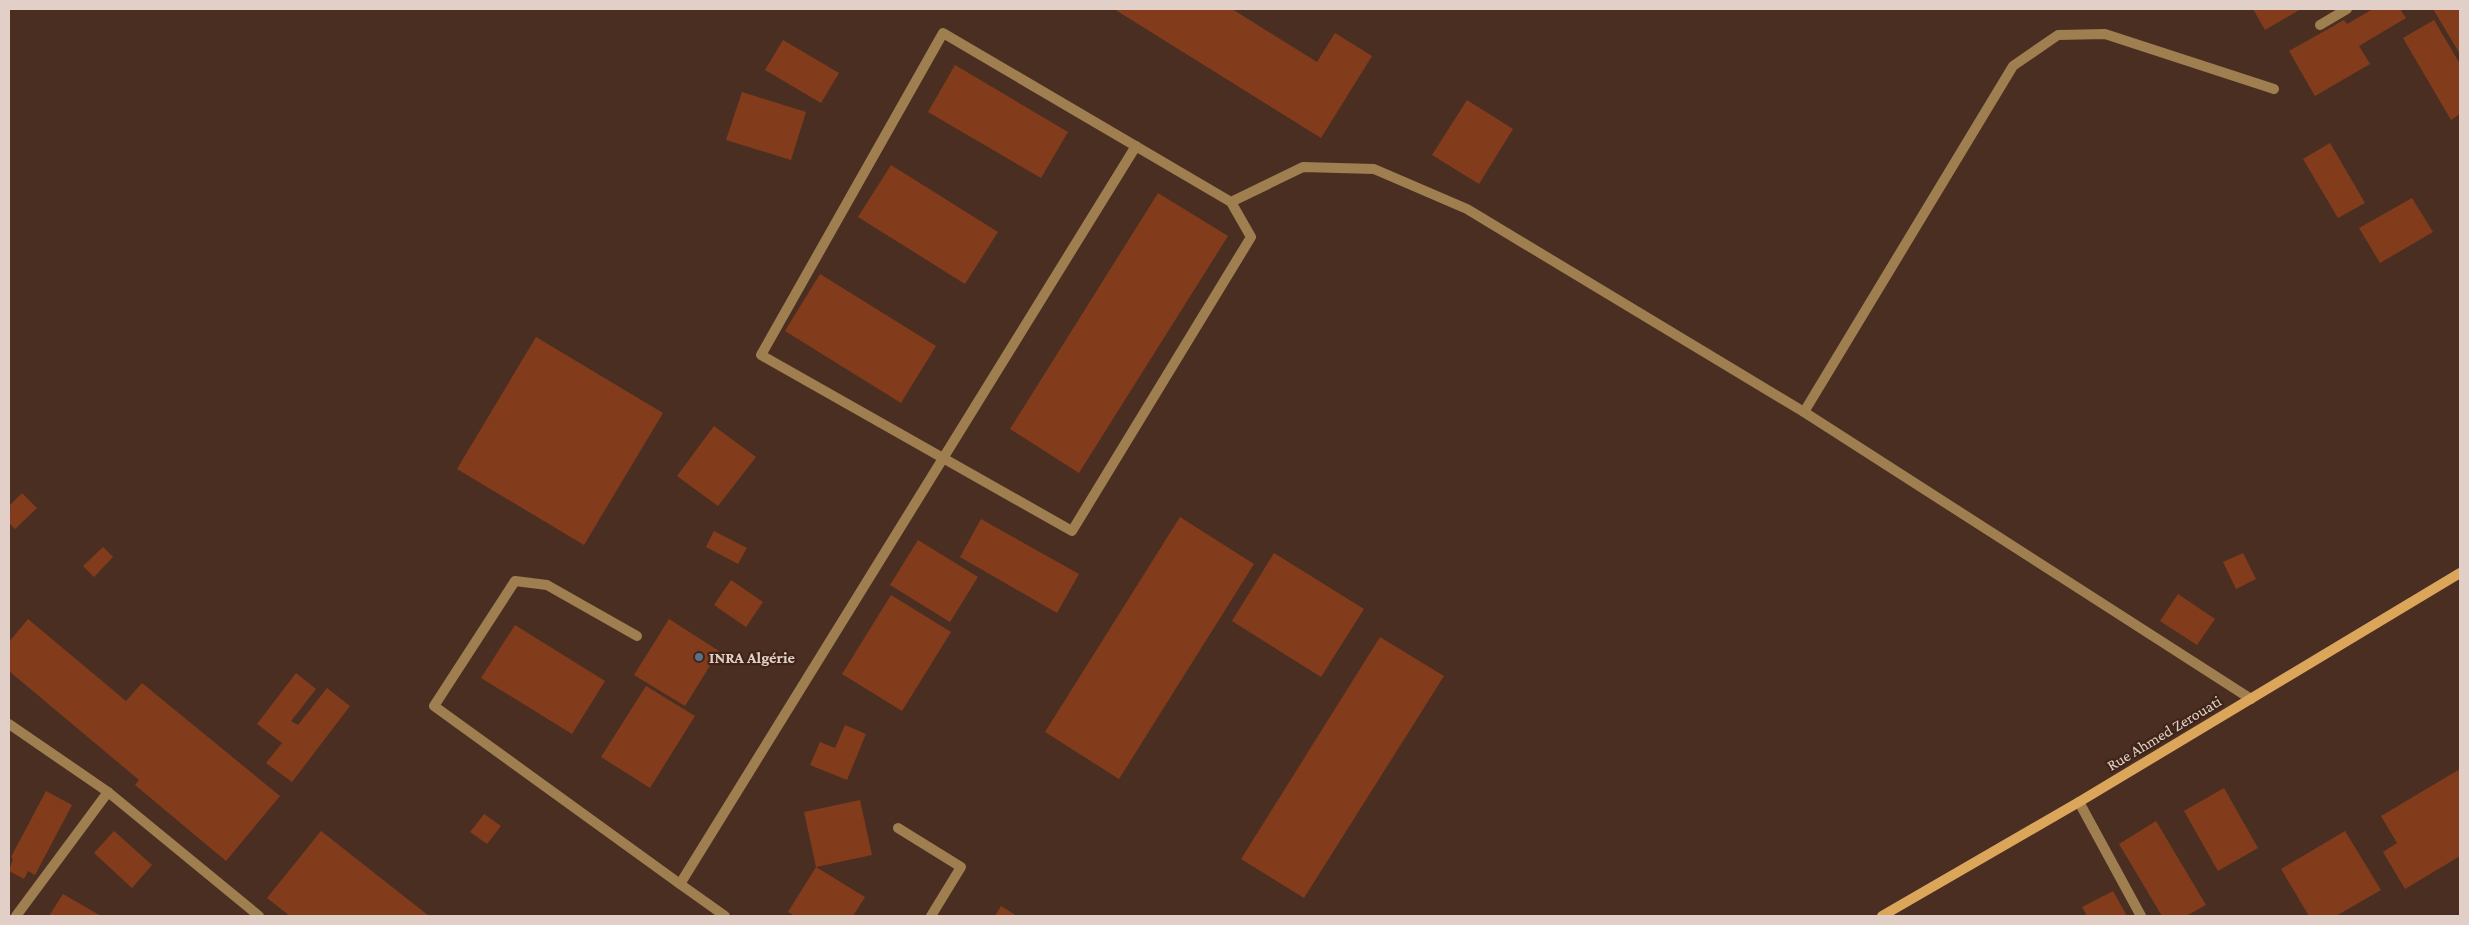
<svg xmlns="http://www.w3.org/2000/svg" width="2469" height="925" viewBox="0 0 2469 925" font-family="'Crimson Pro',serif">
	<style>
		.building { fill: #823c1b }
		.lines { fill: none; stroke-linecap: round; stroke-linejoin: round }
		.street { stroke: #9f7e50; stroke-width: 10 }
		.secondary { stroke: #dba65a; stroke-width: 10 }
		.service-dot { fill: #5c6f8a; stroke: #3f2418; stroke-width: 2 }
		.labels { text-anchor: middle; dominant-baseline: central; stroke-width: 4.5; stroke-linejoin: round; paint-order: stroke }
		.poi-label { font-size: 16px; font-weight: bold; fill: #e2d0c8; stroke: #3f2418; text-anchor: start }
		.street-label { font-size: 16px; fill: #e2d0c8; stroke: #3f2418 }
	</style>
	<rect width="100%" height="100%" fill="#4a2e22"/>
	<g class="building">
		<polygon points="1114,9 1232,9 1317,62 1335,33 1372,56 1321,138"/>
		<polygon points="2253,9 2301,9 2265,30"/>
		<polygon points="2373,9 2400,9 2406,18 2359,46 2370,64 2315,96 2289,51 2344,20 2347,24"/>
		<polygon points="2433,9 2460,9 2460,54"/>
		<polygon points="2434,20 2460,64 2460,114 2451,120 2403,38"/>
		<polygon points="783,40 839,73 821,103 765,70"/>
		<polygon points="955,65 1068,132 1041,178 928,112"/>
		<polygon points="742,92 806,112 791,160 726,140"/>
		<polygon points="1467,100 1513,129 1479,184 1432,155"/>
		<polygon points="2330,143 2365,203 2338,218 2303,159"/>
		<polygon points="891,165 998,232 965,284 858,217"/>
		<polygon points="1158,193 1228,236 1079,473 1010,429"/>
		<polygon points="2412,198 2433,232 2380,263 2359,228"/>
		<polygon points="820,274 936,346 901,403 785,331"/>
		<polygon points="536,337 663,413 584,545 457,469"/>
		<polygon points="714,426 756,457 718,506 677,476"/>
		<polygon points="22,493 37,508 15,529 9,523 9,506"/>
		<polygon points="1180,517 1254,564 1119,779 1045,732"/>
		<polygon points="981,519 1079,574 1057,613 960,557"/>
		<polygon points="714,531 747,548 738,564 706,547"/>
		<polygon points="918,540 978,577 950,622 890,585"/>
		<polygon points="103,547 113,557 94,577 83,566"/>
		<polygon points="1274,553 1364,609 1321,677 1232,621"/>
		<polygon points="2243,553 2256,579 2236,589 2223,562"/>
		<polygon points="731,580 763,602 746,627 714,605"/>
		<polygon points="2178,594 2215,619 2197,645 2160,621"/>
		<polygon points="891,595 951,632 902,711 842,674"/>
		<polygon points="28,619 126,701 142,683 280,796 226,861 135,785 139,780 9,671 9,642"/>
		<polygon points="669,619 719,651 685,706 634,675"/>
		<polygon points="515,625 605,681 572,734 481,678"/>
		<polygon points="1380,637 1444,676 1304,898 1241,859"/>
		<polygon points="296,673 316,689 291,721 298,725 327,688 350,706 292,782 266,763 282,743 257,724"/>
		<polygon points="646,686 695,716 650,788 601,757"/>
		<polygon points="845,725 866,734 847,780 810,765 820,742 835,748"/>
		<polygon points="2460,769 2460,856 2405,889 2383,852 2397,843 2381,816"/>
		<polygon points="2224,788 2258,848 2218,871 2184,811"/>
		<polygon points="46,791 72,805 35,875 28,871 24,879 9,871 13,859 11,857"/>
		<polygon points="860,800 872,855 816,867 804,812"/>
		<polygon points="484,814 501,826 487,844 470,832"/>
		<polygon points="2156,821 2206,905 2186,916 2162,916 2119,844"/>
		<polygon points="114,831 152,865 132,888 94,853"/>
		<polygon points="321,831 429,916 290,916 267,898"/>
		<polygon points="2345,831 2381,890 2336,916 2309,916 2281,869"/>
		<polygon points="816,867 865,897 853,916 795,916 788,912"/>
		<polygon points="2113,891 2127,916 2087,916 2082,907"/>
		<polygon points="63,894 101,916 49,916"/>
		<polygon points="1001,906 1017,916 995,916"/>
	</g>
	<g class="lines">
		<g class="street">
			<polyline points="2320,25 2347,9"/>
			<polyline points="1231,202 1251,237 1072,531 761,355 943,33 1231,202 1303,167 1374,169 1467,209 1804,412 2251,699"/>
			<polyline points="1804,412 2013,66 2058,35 2105,34 2274,89"/>
			<polyline points="637,636 547,585 515,581 434,706 680,884"/>
			<polyline points="9,724 108,792 259,916"/>
			<polyline points="2079,802 2141,916"/>
			<polyline points="898,828 961,867 931,916"/>
			<polyline points="16,916 108,792"/>
			<polyline points="725,916 680,884 1136,146"/>
		</g>
		<polyline class="secondary" points="1882,916 2079,802 2460,573"/>
	</g>
	<circle class="service-dot" cx="699" cy="657" r="5"/>
	<g class="labels">
		<g class="poi-label">
			<text x="709" y="657">INRA Algérie</text>
		</g>
		<g class="street-label">
			<text transform="translate(2164 733) rotate(-31)">Rue Ahmed Zerouati</text>
		</g>
	</g>
	<rect width="2469" height="925" fill="none" stroke="#e2d0c8" stroke-width="20"/>
</svg>
